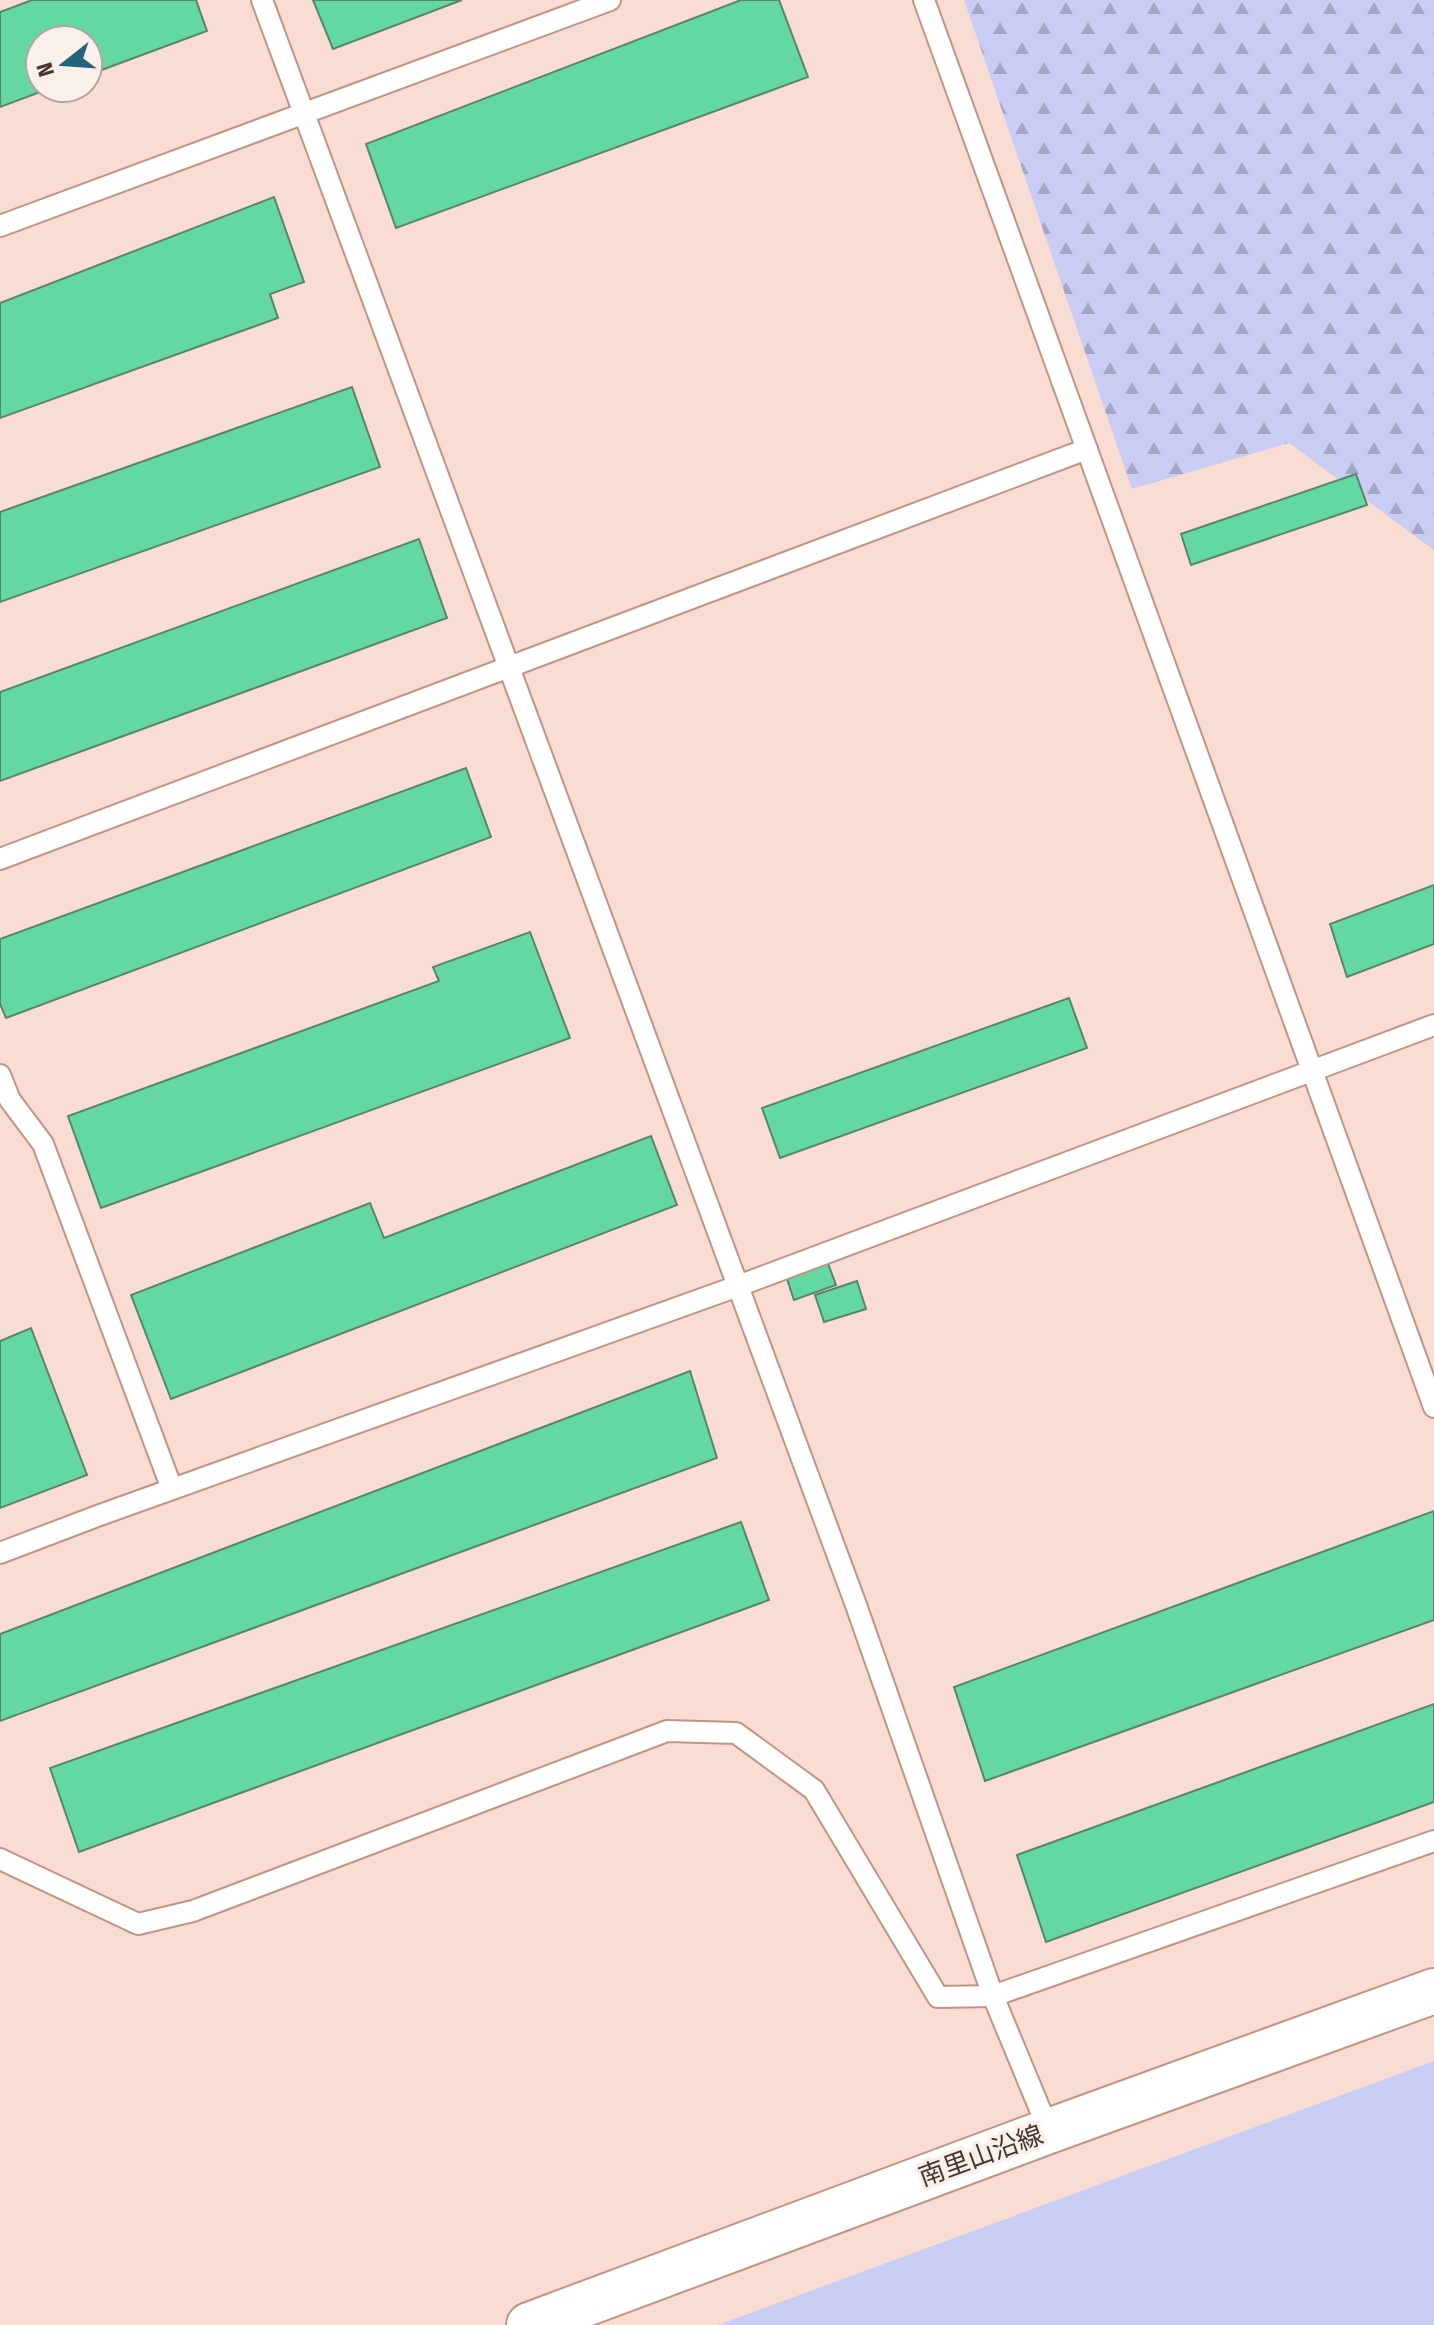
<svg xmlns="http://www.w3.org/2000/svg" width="1434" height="2325" viewBox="0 0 1434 2325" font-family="'Fira Sans Condensed','Noto Sans JP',sans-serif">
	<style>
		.grass { fill: #c9cdf3 }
		.forest { fill: url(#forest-firs) }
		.building { fill: #63d8a1; stroke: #59856e; stroke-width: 2 }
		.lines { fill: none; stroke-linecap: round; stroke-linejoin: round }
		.lane-casing { stroke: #c29484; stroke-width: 24 }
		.secondary-casing { stroke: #c29484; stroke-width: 48 }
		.lane { stroke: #fff; stroke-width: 20 }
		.secondary { stroke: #fff; stroke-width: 44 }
		.labels { text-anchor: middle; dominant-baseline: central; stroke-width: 7; stroke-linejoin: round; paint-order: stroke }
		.street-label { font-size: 26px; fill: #49352f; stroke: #f9efeb }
	</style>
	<defs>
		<pattern id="forest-firs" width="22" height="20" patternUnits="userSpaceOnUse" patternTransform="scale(2)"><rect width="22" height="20" fill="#c9cdf3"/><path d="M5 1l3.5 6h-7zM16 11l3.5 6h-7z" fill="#a5a7c5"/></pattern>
	</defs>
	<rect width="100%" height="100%" fill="#faddd2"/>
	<polygon class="grass" points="1434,2061 1434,2325 718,2325"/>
	<polygon class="forest" points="964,0 1434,0 1434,550 1289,443 1132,489"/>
	<g class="building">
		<polygon points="32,0 196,0 207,31 88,75 88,40 40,40 40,88 51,88 0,107 0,12"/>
		<polygon points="313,0 462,0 333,49"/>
		<polygon points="741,0 779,0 808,77 396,228 366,144"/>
		<polygon points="274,197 304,282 270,294 278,318 0,418 0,303"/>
		<polygon points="352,387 380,467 0,602 0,512"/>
		<polygon points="1356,474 1367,505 1191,565 1181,534"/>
		<polygon points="419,539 447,618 0,781 0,692"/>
		<polygon points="466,768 491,837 6,1018 0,1004 0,939"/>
		<polygon points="1434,885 1434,944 1347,977 1330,924"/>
		<polygon points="530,932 570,1038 101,1208 68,1116 439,981 433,967"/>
		<polygon points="1069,998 1087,1048 780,1158 762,1108"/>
		<polygon points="651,1136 677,1205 171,1399 131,1295 370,1203 384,1238"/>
		<polygon points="826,1258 836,1285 794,1300 785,1273"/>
		<polygon points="857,1281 866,1309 824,1322 815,1295"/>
		<polygon points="31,1328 87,1475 0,1508 0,1341"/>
		<polygon points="690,1371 717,1458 0,1721 0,1634"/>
		<polygon points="1434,1511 1434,1620 985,1781 954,1687"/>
		<polygon points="741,1522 769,1600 79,1852 50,1768"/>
		<polygon points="1434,1704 1434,1802 1046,1942 1017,1855"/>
	</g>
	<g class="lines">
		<defs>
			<g id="lane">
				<polyline points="262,0 856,1605 993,1996 1049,2131"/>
				<polyline points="924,0 1434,1407"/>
				<polyline points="0,226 610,0"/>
				<polyline points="0,859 1087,449"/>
				<polyline points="0,1075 10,1100 43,1144 172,1489"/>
				<polyline points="0,1553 100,1515 738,1286 1434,1025"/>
				<polyline points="0,1859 138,1924 193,1911 667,1731 736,1733 814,1790 938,1997 993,1996 1434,1841"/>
			</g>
			<polyline id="secondary" points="529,2325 1049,2131 1434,1991"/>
		</defs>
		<use href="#lane" class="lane-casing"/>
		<use href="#secondary" class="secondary-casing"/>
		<use href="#lane" class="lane"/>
		<use href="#secondary" class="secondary"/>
	</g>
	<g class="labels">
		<g class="street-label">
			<text transform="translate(981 2156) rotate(-20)">南里山沿線</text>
		</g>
	</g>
	<g transform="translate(64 64) rotate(253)"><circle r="38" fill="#f9efeb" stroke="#b3a5a0" stroke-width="2"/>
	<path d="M0-6L14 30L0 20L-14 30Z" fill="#216477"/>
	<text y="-12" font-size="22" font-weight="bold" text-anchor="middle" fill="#49352f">N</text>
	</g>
</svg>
